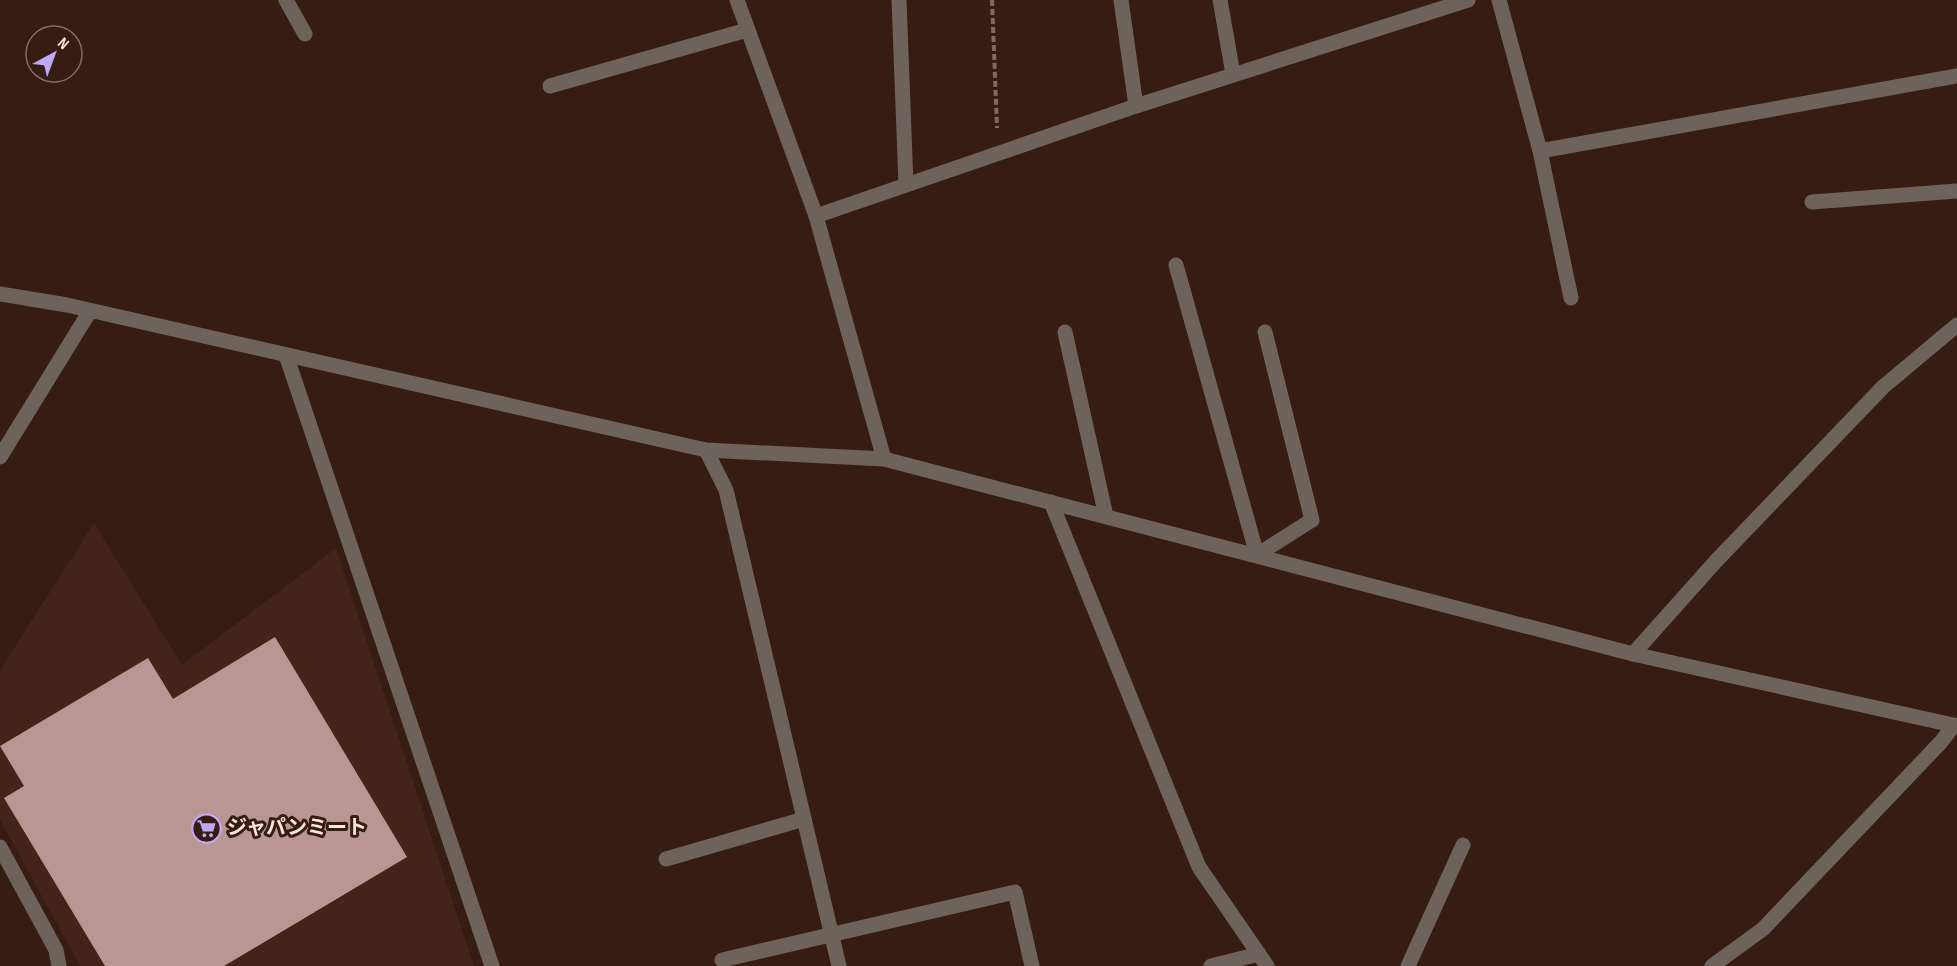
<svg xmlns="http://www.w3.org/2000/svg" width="1957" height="966" viewBox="0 0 1957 966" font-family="'Sofia Sans Condensed','Noto Sans JP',sans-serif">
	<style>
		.built { fill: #442418 }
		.building { fill: #b99594 }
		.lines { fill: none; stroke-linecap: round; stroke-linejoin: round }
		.path { stroke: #816a61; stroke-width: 4; stroke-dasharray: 6 3; stroke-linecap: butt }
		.minor { stroke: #6e635a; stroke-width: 15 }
		.labels { text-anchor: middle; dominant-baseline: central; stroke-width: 6; stroke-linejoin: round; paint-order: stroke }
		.poi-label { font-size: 20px; font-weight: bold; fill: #f8e6df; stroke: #361c13; text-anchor: start }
	</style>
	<rect width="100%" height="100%" fill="#361c13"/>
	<polygon class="built" points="94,523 182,665 336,548 474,966 80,966 0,820 0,670"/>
	<polygon class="building" points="275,637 407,857 224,966 105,966 4,798 24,786 0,746 148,658 173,699"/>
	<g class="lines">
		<polyline class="path" points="992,0 997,128"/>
		<g class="minor">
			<polyline points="286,0 305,34"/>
			<polyline points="737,0 816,216 884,459"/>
			<polyline points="899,0 906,185"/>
			<polyline points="1220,0 1233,74"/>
			<polyline points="1499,0 1540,151 1571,298"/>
			<polyline points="550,86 747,30"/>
			<polyline points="1136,106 1468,0"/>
			<polyline points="1540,151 1957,76"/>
			<polyline points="1812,202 1957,191"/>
			<polyline points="816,216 1136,106 1121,0"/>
			<polyline points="1176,265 1257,555 1312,520 1265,332"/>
			<polyline points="0,294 67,305 706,450 884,459 1633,654 1957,726"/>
			<polyline points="1065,332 1106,516"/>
			<polyline points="286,355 492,966"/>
			<polyline points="706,450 726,490 839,966"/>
			<polyline points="0,457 90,311"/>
			<polyline points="1051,502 1199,867 1267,966"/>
			<polyline points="1633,654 1716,561 1883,387 1957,325"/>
			<polyline points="0,847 56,950 59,966"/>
			<polyline points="666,859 804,819"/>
			<polyline points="722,960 1015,892 1032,966"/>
			<polyline points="1211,966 1259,954"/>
			<polyline points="1408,966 1463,845"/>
			<polyline points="1712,966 1763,929 1941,742 1954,725"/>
		</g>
	</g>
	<defs>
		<symbol id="supermarket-ring" viewBox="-11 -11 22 22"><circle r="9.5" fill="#361c13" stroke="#bfa9f4" stroke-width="1.5"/><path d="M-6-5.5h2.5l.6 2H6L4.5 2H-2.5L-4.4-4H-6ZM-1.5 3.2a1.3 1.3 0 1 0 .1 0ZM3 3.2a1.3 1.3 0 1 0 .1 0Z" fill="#bfa9f4"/></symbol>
	</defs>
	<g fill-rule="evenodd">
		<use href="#supermarket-ring" x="190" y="812" width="33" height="33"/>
	</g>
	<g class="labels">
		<g class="poi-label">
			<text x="227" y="828">ジャパンミート</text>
		</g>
	</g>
	<g transform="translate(54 54) rotate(41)"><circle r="28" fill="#361c13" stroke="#846d65" stroke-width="1.5"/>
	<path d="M0-4.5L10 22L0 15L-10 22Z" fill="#bfa9f4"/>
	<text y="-9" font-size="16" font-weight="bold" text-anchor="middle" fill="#f8e6df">N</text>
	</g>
</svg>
